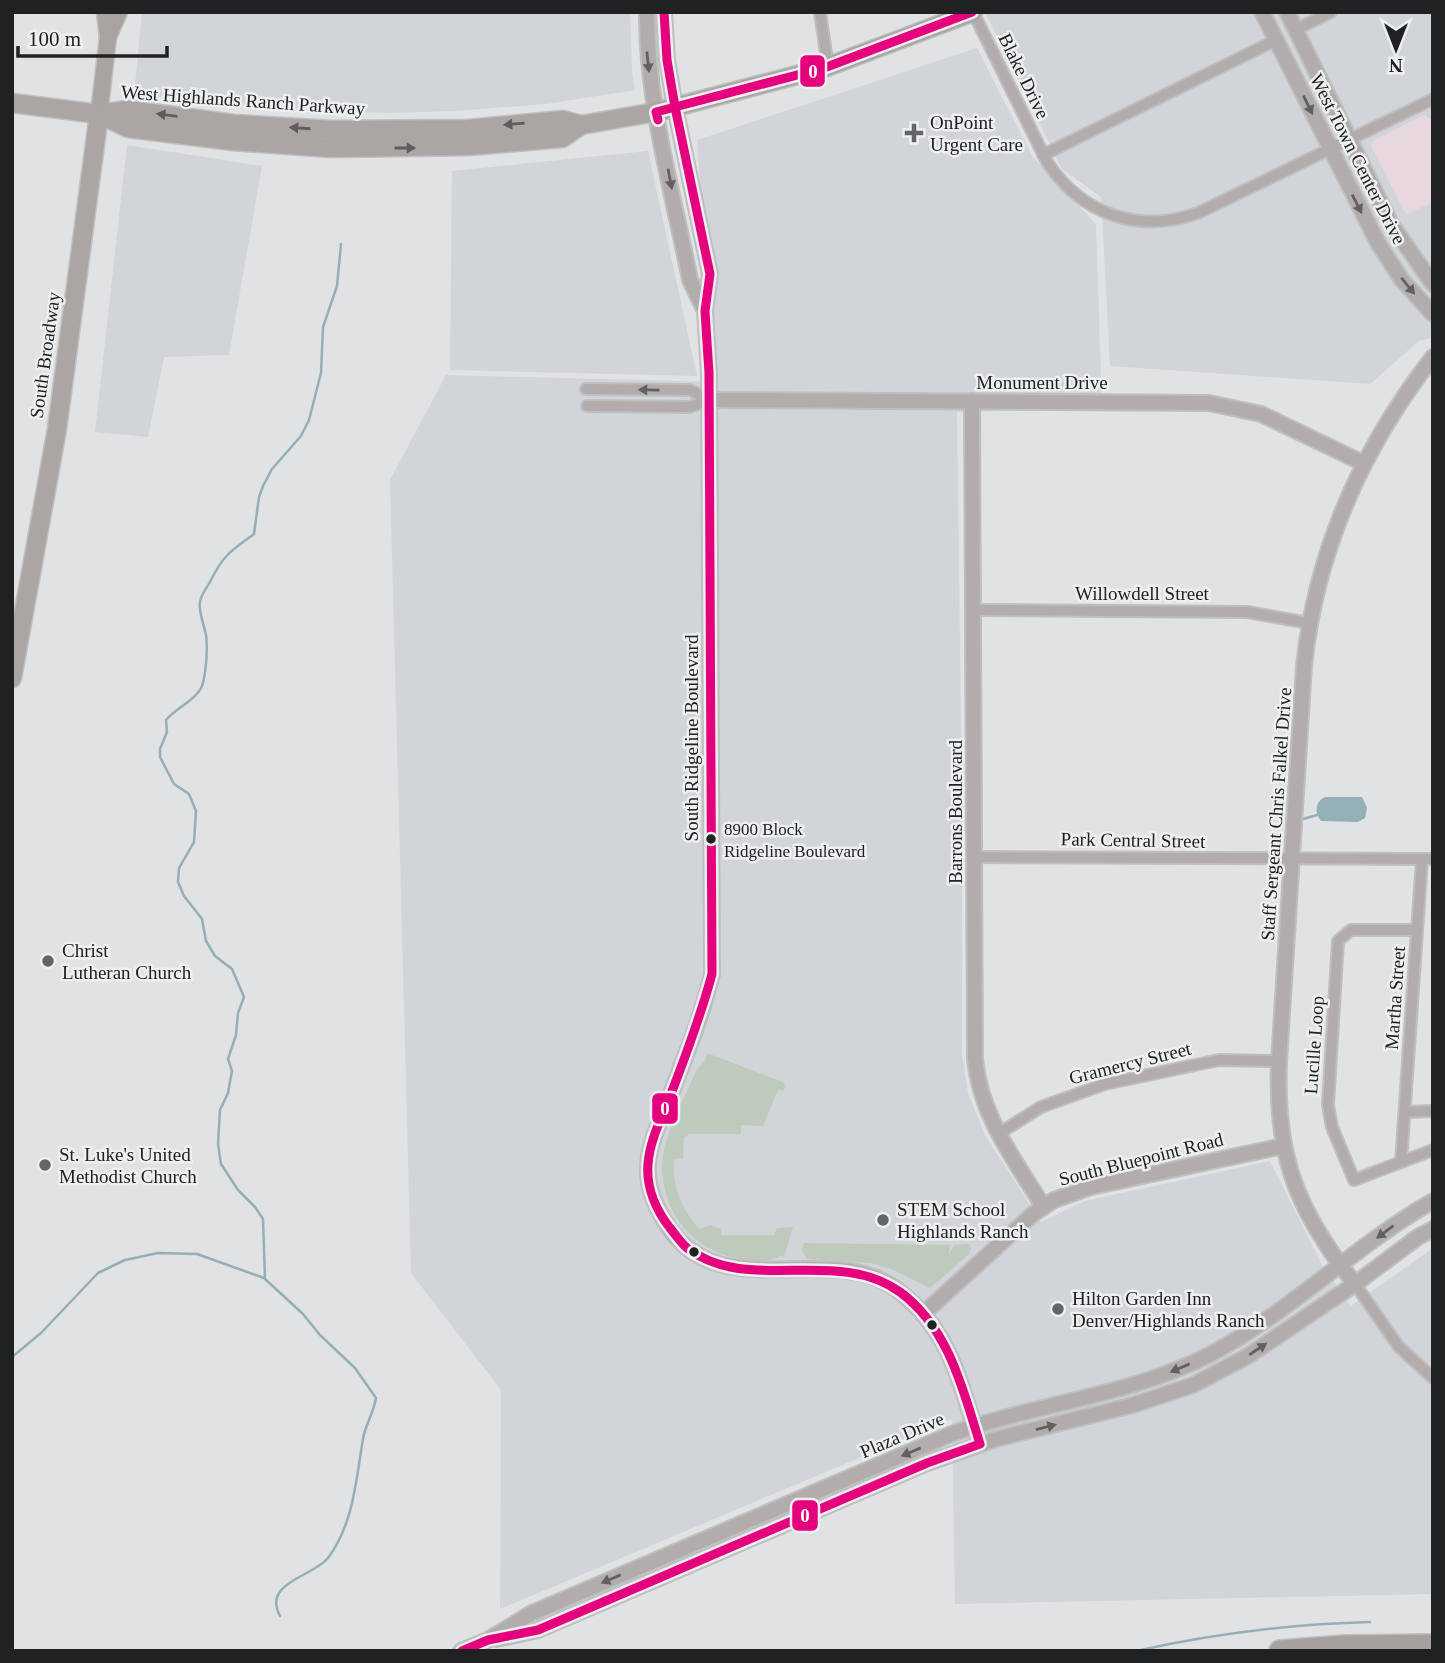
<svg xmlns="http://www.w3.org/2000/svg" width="1445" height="1663" viewBox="0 0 1445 1663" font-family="'Times New Roman',serif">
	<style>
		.built { fill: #d1d5d9 }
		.education { fill: #e6d8de }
		.green { fill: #becabb }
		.water { fill: #94afb8 }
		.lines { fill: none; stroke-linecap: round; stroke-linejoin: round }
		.stream { stroke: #94afb8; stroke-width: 2.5 }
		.minor-casing { stroke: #bebfc0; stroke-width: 14 }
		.tertiary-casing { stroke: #bebfc0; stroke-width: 18 }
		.secondary-casing { stroke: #bebfc0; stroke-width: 19 }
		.primary-casing { stroke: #bebfc0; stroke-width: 21 }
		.motorway-casing { stroke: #bebfc0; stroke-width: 24 }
		.minor { stroke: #b2adac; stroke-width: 10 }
		.tertiary { stroke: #b2adac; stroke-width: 14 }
		.secondary { stroke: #a9a3a1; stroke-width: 16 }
		.primary { stroke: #aba6a4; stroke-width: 18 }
		.motorway { stroke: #a6a19f; stroke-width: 21 }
		.bus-1-casing { stroke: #eeeff1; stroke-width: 14 }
		.bus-1 { stroke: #e5007d; stroke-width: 9 }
		.oneway { fill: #626060 }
		.oneway2 { fill: #5f5d5c }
		.poi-dot { fill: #646566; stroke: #eeeff1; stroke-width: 2.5 }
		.bus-dot { fill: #202122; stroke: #eeeff1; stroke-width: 2.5 }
		.labels { text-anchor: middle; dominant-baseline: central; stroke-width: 5; stroke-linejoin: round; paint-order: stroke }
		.bus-label { font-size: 17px; fill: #202122; stroke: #eeeff1; text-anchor: start }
		.street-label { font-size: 19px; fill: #202122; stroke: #eeeff1 }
		.poi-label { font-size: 19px; fill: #202122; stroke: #eeeff1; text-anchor: start }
		.line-badge { stroke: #eeeff1; stroke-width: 2.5 }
		.badge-label { font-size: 19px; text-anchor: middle; font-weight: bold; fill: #fff }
	</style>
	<rect width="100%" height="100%" fill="#e1e2e3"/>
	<g class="built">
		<polygon points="142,12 630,12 632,72 635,90 546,104 457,111 389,113 286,110 143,94 135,84"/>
		<polygon points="985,12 1433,12 1433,337 1419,341 1370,384 1110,366 1101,197 1062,169"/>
		<polygon points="977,48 1032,156 1096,224 1102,409 957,412 962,797 962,1054 968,1093 985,1135 1041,1222 1085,1201 1270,1161 1322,1265 1351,1306 1433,1248 1433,1594 955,1604 952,1419 500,1609 501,1390 411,1273 390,480 446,375 715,382 697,140"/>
		<polygon points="127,145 262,166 229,355 164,357 148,437 95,432"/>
		<polygon points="648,151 697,376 450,370 452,171"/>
	</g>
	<polygon class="education" points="1424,115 1433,120 1433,202 1406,215 1371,146 1373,141"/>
	<g class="green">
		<path d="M707,1053L783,1082L785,1086L783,1091L779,1089L777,1092L763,1126L741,1125V1134H689L684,1138L683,1158L674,1159C672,1187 681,1208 699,1229L710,1225L721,1229V1235H774L777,1228L793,1227L784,1257L780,1256C769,1264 741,1260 727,1256C682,1242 655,1197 664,1150C670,1123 686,1095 697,1069L705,1061Z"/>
		<polygon points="804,1243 950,1245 949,1254 954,1245 969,1244 971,1248 969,1254 930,1288 891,1269 871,1263 807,1259 802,1250"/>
	</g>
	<path class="water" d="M1325,797H1362L1367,808L1365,818L1358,822L1321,821C1314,812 1315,802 1325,797Z"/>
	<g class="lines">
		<g class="stream">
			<polyline points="1303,819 1317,815"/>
			<polyline points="12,1357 41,1333 98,1273 125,1260 158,1253 197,1254 264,1278"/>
			<path d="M280,1616C262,1582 313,1577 328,1558C354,1523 356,1479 363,1439C365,1425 373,1415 376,1398L355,1368L320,1335L303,1314L265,1279L263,1219L255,1207L238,1190L221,1164L218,1144L220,1110L228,1093L232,1071L228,1059L236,1035L238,1013L244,997L232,969L215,956L206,941L202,919L184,896L178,882L179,868L194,842L196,811L189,794L174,784L160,757V749L167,732L166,720C177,707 199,699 203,683C206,670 208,648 206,635C204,626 201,618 200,609C198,597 206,590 211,580C224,554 231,551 254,534L259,497L263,486L272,469L301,436L309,420L321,373L323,327L337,286L341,244"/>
			<path d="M1136,1651C1212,1634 1292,1624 1370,1622"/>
		</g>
		<defs>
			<g id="minor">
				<polyline points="820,12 828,67"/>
				<path d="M973,12L1047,162C1082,215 1139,234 1198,213L1433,99"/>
				<polyline points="1295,30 1331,12"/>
				<polyline points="1043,155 1276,40"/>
				<polyline points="586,389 690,390 709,400"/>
				<polyline points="587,406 690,407 709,400"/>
				<polyline points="974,610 1247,612 1309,623"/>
				<polyline points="974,857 1433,859"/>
				<polyline points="1417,930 1351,930 1338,941 1328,1105 1332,1127 1354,1180 1433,1150"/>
				<polyline points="1405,1112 1433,1111"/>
				<polyline points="998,1134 1041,1107 1105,1084 1219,1060 1279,1061"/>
				<polyline points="1401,1162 1422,859"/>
				<polyline points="1355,1284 1399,1347 1433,1378"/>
			</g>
			<g id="tertiary">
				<path d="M647,12C646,101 673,193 690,280L704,309"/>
				<path d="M664,12L667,60L675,107L710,274L705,311L709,373L712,974C702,1016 686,1054 671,1094C661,1120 646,1147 648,1175C649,1190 656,1207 664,1220C716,1312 832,1236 900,1292C952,1333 960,1384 980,1444"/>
				<polyline points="1262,12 1378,243 1402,280 1433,314"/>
				<polyline points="1287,12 1391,224 1433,284"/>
				<polyline points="709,400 1209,403 1261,414 1363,463"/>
				<path d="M972,401L975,1059C980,1115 1014,1159 1043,1206"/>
				<path d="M1355,1284C1297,1211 1275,1156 1279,1061L1304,666C1316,551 1362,448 1433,357"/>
				<polyline points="924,1313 1033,1214 1054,1200 1091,1187 1283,1146"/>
				<polyline points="496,1639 538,1630 927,1463 996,1439 1133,1405 1193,1385 1248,1356 1355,1284 1418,1237 1433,1229"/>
				<path d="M461,1651L488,1640L532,1613L954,1433C1038,1403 1129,1396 1209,1355C1289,1313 1354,1246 1433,1201"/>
			</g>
			<g id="secondary">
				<polyline points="108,37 119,12"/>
				<polyline points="99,114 108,37 105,12"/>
			</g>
			<g id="primary">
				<polyline points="12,103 99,114 128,110 234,124 332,130 468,129 563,120 581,125 656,112 824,68 973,12"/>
				<polyline points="99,114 128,128 233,141 331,148 469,146 562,138 581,125"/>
				<polyline points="12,678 57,429 99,114"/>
			</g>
			<polyline id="motorway" points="1280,1651 1344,1646 1433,1645"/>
		</defs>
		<use href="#minor" class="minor-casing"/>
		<use href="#tertiary" class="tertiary-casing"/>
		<use href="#secondary" class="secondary-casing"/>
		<use href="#primary" class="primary-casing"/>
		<use href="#motorway" class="motorway-casing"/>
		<use href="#minor" class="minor"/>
		<use href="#tertiary" class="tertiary"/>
		<use href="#secondary" class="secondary"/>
		<use href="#primary" class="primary"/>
		<use href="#motorway" class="motorway"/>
		<defs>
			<g id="bus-1">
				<polyline points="658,120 656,112 824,68 972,12"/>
				<path d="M462,1651L488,1640L538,1630L927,1463L980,1444C963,1390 949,1328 900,1292C836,1246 748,1295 687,1248C681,1243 675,1234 670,1228C656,1210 646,1187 648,1164C650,1139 662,1117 671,1094C686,1055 701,1015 712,974L709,373L705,311L710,274L675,107L667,60L664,12"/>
			</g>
		</defs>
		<use href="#bus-1" class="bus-1-casing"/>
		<use href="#bus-1" class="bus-1"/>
	</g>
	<defs><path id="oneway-solid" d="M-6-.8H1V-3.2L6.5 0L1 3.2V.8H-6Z" transform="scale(1.75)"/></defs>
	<g class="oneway">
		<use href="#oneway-solid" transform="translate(648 62) rotate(84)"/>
		<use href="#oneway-solid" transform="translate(1308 105) rotate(64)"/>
		<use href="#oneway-solid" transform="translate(670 179) rotate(79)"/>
		<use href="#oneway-solid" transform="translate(1357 204) rotate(63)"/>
		<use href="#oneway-solid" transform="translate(1408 286) rotate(51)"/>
		<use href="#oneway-solid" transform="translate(649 390) rotate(-179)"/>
		<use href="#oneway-solid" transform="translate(1385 1232) rotate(143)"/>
		<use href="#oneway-solid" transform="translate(1258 1349) rotate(-34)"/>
		<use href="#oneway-solid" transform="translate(1180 1368) rotate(157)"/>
		<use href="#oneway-solid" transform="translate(1046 1427) rotate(-14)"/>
		<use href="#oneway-solid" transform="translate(911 1452) rotate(157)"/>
		<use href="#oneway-solid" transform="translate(611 1579) rotate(157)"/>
	</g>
	<g class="oneway2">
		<use href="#oneway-solid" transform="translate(167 115) rotate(-173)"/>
		<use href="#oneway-solid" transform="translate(514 124) rotate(175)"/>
		<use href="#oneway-solid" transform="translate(300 128) rotate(-176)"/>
		<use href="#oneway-solid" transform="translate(405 148)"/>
	</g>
	<g class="poi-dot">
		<path d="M910.5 122.5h7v7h7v7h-7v7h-7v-7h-7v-7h7z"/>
		<circle cx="48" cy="961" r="7"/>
		<circle cx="45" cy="1165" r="7"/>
		<circle cx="883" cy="1220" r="7"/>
		<circle cx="1058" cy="1309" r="7"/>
	</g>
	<g class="bus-dot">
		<circle cx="711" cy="839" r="6"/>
		<circle cx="694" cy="1252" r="6"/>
		<circle cx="932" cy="1325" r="6"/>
	</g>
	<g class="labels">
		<g class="bus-label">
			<text x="724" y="829">8900 Block<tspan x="724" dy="22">Ridgeline Boulevard</tspan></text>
		</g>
		<g class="street-label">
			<text transform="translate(1024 76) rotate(64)">Blake Drive</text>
			<text transform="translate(243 100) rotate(4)">West Highlands Ranch Parkway</text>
			<text transform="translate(1358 159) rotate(63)">West Town Center Drive</text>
			<text transform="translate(45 355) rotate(-82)">South Broadway</text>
			<text x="1042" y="382">Monument Drive</text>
			<text x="1142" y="593">Willowdell Street</text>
			<text transform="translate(691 738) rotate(-90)">South Ridgeline Boulevard</text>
			<text transform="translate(955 812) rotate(-90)">Barrons Boulevard</text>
			<text transform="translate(1276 814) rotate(-86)">Staff Sergeant Chris Falkel Drive</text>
			<text transform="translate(1133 840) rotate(1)">Park Central Street</text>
			<text transform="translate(1395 998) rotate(-86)">Martha Street</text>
			<text transform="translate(1314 1045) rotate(-86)">Lucille Loop</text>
			<text transform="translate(1130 1063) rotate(-14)">Gramercy Street</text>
			<text transform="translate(1141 1159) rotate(-14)">South Bluepoint Road</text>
			<text transform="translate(902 1435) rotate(-23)">Plaza Drive</text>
		</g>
		<g class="poi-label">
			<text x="930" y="122">OnPoint<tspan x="930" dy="22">Urgent Care</tspan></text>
			<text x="62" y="950">Christ<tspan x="62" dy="22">Lutheran Church</tspan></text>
			<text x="59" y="1154">St. Luke's United<tspan x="59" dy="22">Methodist Church</tspan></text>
			<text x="897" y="1209">STEM School<tspan x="897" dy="22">Highlands Ranch</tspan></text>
			<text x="1072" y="1298">Hilton Garden Inn<tspan x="1072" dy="22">Denver/Highlands Ranch</tspan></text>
		</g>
	</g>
	<g class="line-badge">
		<rect x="799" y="54" width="27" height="34" rx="7" fill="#e5007d"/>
		<rect x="651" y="1092" width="28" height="33" rx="7" fill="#e5007d"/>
		<rect x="791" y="1499" width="28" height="33" rx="7" fill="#e5007d"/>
	</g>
	<g class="badge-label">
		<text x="813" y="78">0</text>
		<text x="665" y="1115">0</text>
		<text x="805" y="1522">0</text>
	</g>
	<rect width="1445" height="1663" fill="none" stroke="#202122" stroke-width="28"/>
	<g transform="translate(1396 49) rotate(180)" stroke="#eeeff1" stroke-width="5" paint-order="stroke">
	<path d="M0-5L12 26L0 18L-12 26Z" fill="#202122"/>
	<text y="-10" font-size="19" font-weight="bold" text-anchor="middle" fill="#202122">N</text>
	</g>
	<path d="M18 46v10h149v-10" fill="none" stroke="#202122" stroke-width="3.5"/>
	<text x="28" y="46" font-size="21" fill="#202122" stroke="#eeeff1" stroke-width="5" paint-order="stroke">100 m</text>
</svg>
